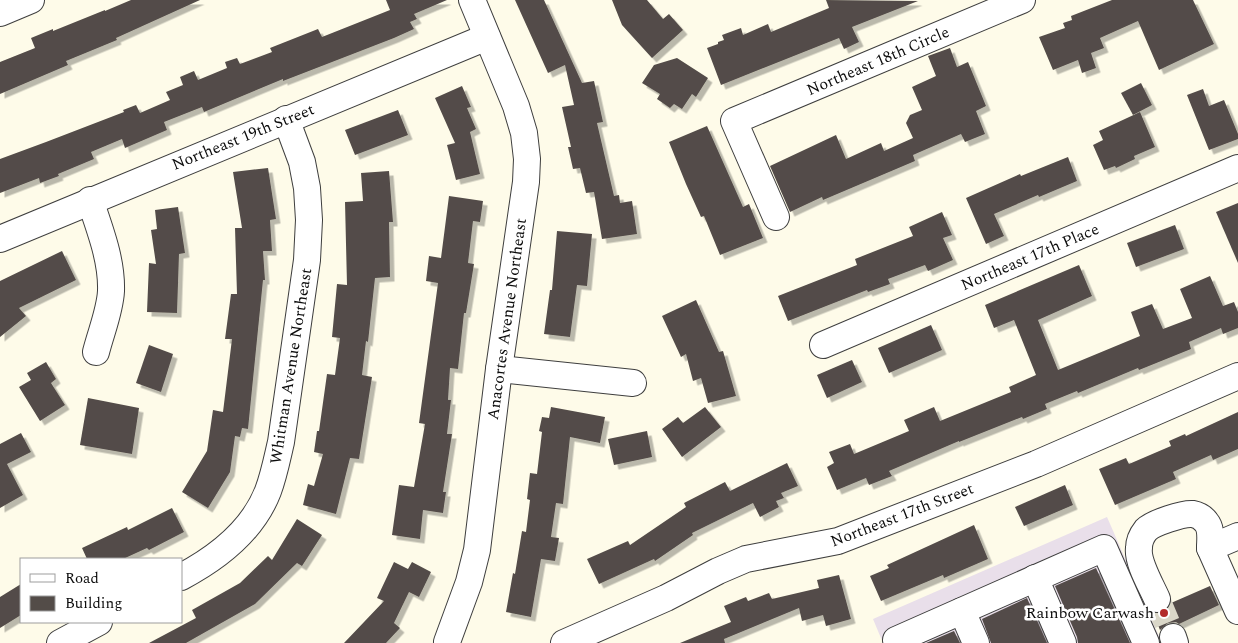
<svg xmlns="http://www.w3.org/2000/svg" width="1238" height="643" viewBox="0 0 1238 643" font-family="Spectral,serif">
	<style>
		.industrial { fill: #e9dfea }
		.building { fill: #534c48; filter: url(#shadow) }
		.lines { fill: none; stroke-linecap: round; stroke-linejoin: round }
		.minor-tunnel { stroke: #dad7c8; stroke-width: 26; stroke-dasharray: 26 13; stroke-linecap: butt }
		.minor-casing { stroke: #3e3e3e; stroke-width: 28 }
		.minor { stroke: #fff; stroke-width: 26 }
		.poi-dot { fill: #b32b2b; stroke: #fff; stroke-width: 2 }
		.labels { text-anchor: middle; dominant-baseline: central; stroke-width: 5; stroke-linejoin: round; paint-order: stroke }
		.street-label { font-size: 16px; fill: #0b0b0b; stroke: #fff }
		.poi-label { font-size: 16px; fill: #0b0b0b; stroke: #fff; text-anchor: end }
	</style>
	<defs>
		<filter id="shadow"><feDropShadow dx="4.5" dy="4.5" stdDeviation="0" flood-color="#0004"/></filter>
	</defs>
	<rect width="100%" height="100%" fill="#fefbe9"/>
	<polygon class="industrial" points="1107,517 1162,643 883,643 873,619"/>
	<g class="building">
		<polygon points="131,0 200,0 116,38 117,40 66,61 68,65 0,94 0,62 35,48 31,38 53,29 53,31 105,10 105,11"/>
		<polygon points="386,0 447,0 414,14 417,19 410,22 414,29 394,38 283,81 283,79 204,112 202,107 164,122 167,130 125,148 122,139 91,152 94,159 58,174 59,176 40,183 39,178 0,193 0,159 46,142 124,112 123,110 136,105 140,113 170,100 166,92 183,85 180,77 194,71 198,80 227,68 225,62 237,58 240,64 272,52 270,48 318,29 322,37 390,10"/>
		<polygon points="515,0 544,0 582,83 594,81 603,122 597,123 614,196 619,195 620,203 632,201 637,234 602,239 594,192 586,193 580,168 573,169 568,147 571,147 562,107 574,105 565,65 548,73"/>
		<polygon points="612,0 647,0 663,19 669,14 683,30 652,58 622,25"/>
		<polygon points="826,0 918,1 852,27 859,42 844,49 839,38 721,85 707,48 718,44 718,42 724,40 722,35 741,28 743,35 768,24 771,32 829,8"/>
		<polygon points="1112,0 1193,0 1214,44 1159,70 1138,21 1100,38 1104,48 1091,53 1096,68 1082,73 1078,60 1053,70 1039,37 1065,28 1063,23 1072,20 1071,16"/>
		<polygon points="950,48 957,67 968,62 986,106 976,111 985,134 965,142 961,134 913,155 915,161 823,200 822,197 790,212 770,166 836,135 846,159 881,143 884,151 913,138 906,123 910,115 922,110 912,87 936,76 928,56"/>
		<polygon points="677,58 708,78 696,97 692,94 682,109 674,104 670,108 657,99 660,94 642,83 654,65"/>
		<polygon points="1141,83 1152,105 1133,115 1121,93"/>
		<polygon points="462,86 471,107 467,108 476,129 470,132 480,174 456,180 447,145 455,143 435,98"/>
		<polygon points="1203,89 1209,106 1224,100 1238,134 1238,139 1209,150 1187,95"/>
		<polygon points="398,110 408,135 355,155 345,130"/>
		<polygon points="1140,112 1155,147 1134,156 1135,159 1116,168 1115,166 1104,170 1093,145 1103,140 1099,131"/>
		<polygon points="707,126 743,207 749,204 763,238 720,255 704,216 701,217 686,184 669,142"/>
		<polygon points="1068,157 1077,181 1039,197 1038,195 994,214 1004,236 986,244 966,198 1020,174 1021,176"/>
		<polygon points="268,168 276,219 270,220 272,251 263,251 265,280 263,280 248,429 242,428 240,437 235,436 230,472 208,508 182,492 207,451 213,410 223,412 232,339 225,339 231,294 237,294 235,228 242,228 233,172"/>
		<polygon points="389,171 393,222 389,222 390,277 375,278 368,342 366,341 362,375 372,377 359,459 350,458 336,514 303,505 308,484 314,486 323,454 314,452 317,431 319,431 327,374 335,375 340,338 332,337 337,284 347,285 345,202 363,201 361,173"/>
		<polygon points="449,196 483,201 480,222 473,221 468,263 474,264 466,313 464,313 458,369 450,368 448,400 451,400 447,434 452,434 443,492 446,492 443,513 423,510 420,539 392,535 399,485 414,487 425,424 419,423 438,283 426,281 429,256 441,258"/>
		<polygon points="1238,203 1238,263 1216,212"/>
		<polygon points="178,207 185,253 179,254 177,313 147,312 149,263 156,264 151,230 157,229 155,210"/>
		<polygon points="942,212 952,235 943,238 953,260 928,271 925,265 888,279 890,284 868,292 867,290 788,321 778,296 857,265 855,259 913,236 909,227"/>
		<polygon points="1175,225 1184,249 1136,267 1127,243"/>
		<polygon points="557,231 592,234 587,286 577,285 570,337 544,334 550,290 552,290"/>
		<polygon points="62,251 76,280 19,308 26,316 0,337 0,281"/>
		<polygon points="1079,265 1092,296 1038,320 1058,370 1140,336 1131,312 1152,304 1163,329 1192,318 1180,289 1210,276 1223,306 1234,302 1238,312 1238,328 1223,334 1221,328 1189,342 1191,349 1139,370 1138,368 1078,393 1077,391 1045,404 1047,409 1023,419 1022,417 959,442 959,441 889,471 892,476 869,485 866,478 837,490 827,467 834,463 829,452 850,444 854,454 909,431 904,420 934,407 940,421 1011,392 1009,387 1036,375 1014,320 994,328 985,305"/>
		<polygon points="696,300 719,352 723,351 736,396 708,403 701,378 693,381 686,354 681,357 662,316"/>
		<polygon points="931,325 942,350 889,373 878,348"/>
		<polygon points="149,345 173,354 161,392 136,383"/>
		<polygon points="852,360 862,382 827,398 817,375"/>
		<polygon points="46,362 56,379 51,383 65,405 40,421 19,387 31,380 27,373"/>
		<polygon points="88,398 139,408 132,454 80,445"/>
		<polygon points="551,407 605,417 600,443 570,437 563,504 556,503 551,537 559,538 555,561 541,559 531,617 506,612 513,573 515,574 522,531 526,532 530,500 527,499 530,473 537,474 542,432 539,431 542,417 549,418"/>
		<polygon points="705,407 721,427 682,457 662,429 678,417 683,423"/>
		<polygon points="1238,412 1238,449 1213,460 1211,455 1173,472 1176,479 1115,505 1099,469 1126,458 1129,464 1171,446 1169,441 1185,434 1186,436"/>
		<polygon points="647,431 652,457 614,465 608,439"/>
		<polygon points="21,433 31,452 7,464 23,495 0,508 0,444"/>
		<polygon points="787,463 798,486 781,493 784,498 776,501 779,507 760,517 753,503 692,533 693,535 655,561 654,559 599,584 587,559 628,541 630,545 686,507 684,503 725,482 730,491"/>
		<polygon points="1065,485 1073,505 1024,526 1015,507"/>
		<polygon points="172,508 184,532 149,550 147,548 123,559 87,559 82,548 127,527 128,530"/>
		<polygon points="297,519 322,535 302,566 297,563 255,604 186,643 149,643 196,618 192,610 240,583 268,556 272,560"/>
		<polygon points="974,525 988,559 944,578 943,575 881,601 870,576 889,568 887,565"/>
		<polygon points="394,562 408,569 412,562 431,572 419,597 409,592 394,623 400,628 386,643 344,643 384,601 377,598"/>
		<polygon points="1096,568 1130,643 1078,643 1077,637 1055,586"/>
		<polygon points="839,575 851,619 826,626 823,615 802,621 799,608 724,639 725,643 680,643 731,622 724,606 746,597 748,601 769,593 772,599 819,588 817,580"/>
		<polygon points="21,584 21,615 0,628 0,597"/>
		<polygon points="1210,586 1219,605 1179,624 1176,622 1168,623 1160,630 1153,613 1164,612 1169,608 1171,603"/>
		<polygon points="1027,598 1047,643 991,643 982,619"/>
		<polygon points="954,631 960,643 926,643"/>
	</g>
	<g class="lines">
		<polyline class="minor-tunnel" points="1157,599 1173,637"/>
		<defs>
			<g id="minor">
				<polyline points="0,13 31,0"/>
				<path d="M90,200C100,230 112,260 111,291C110,311 101,332 96,352"/>
				<polyline points="776,217 734,121 1022,0"/>
				<polyline points="0,239 487,37"/>
				<polyline points="823,345 1238,168"/>
				<polyline points="499,369 633,383"/>
				<polyline points="1238,536 1210,548 1238,611"/>
				<path d="M181,577C217,558 253,530 268,491C274,475 277,459 281,442L307,260L309,220L307,188L302,162L286,119"/>
				<polyline points="1035,578 1063,643"/>
				<path d="M1157,599C1151,585 1137,562 1139,548C1139,542 1142,535 1146,530C1153,523 1183,513 1193,514C1198,515 1203,518 1206,522C1212,529 1210,539 1210,548"/>
				<polyline points="962,611 976,643"/>
				<polyline points="1173,637 1175,643"/>
				<polyline points="447,642 469,582 477,550 499,369 526,182 527,159 524,133 516,106 472,0"/>
				<polyline points="60,643 99,622"/>
				<polyline points="564,643 666,598 718,571 746,559 838,541 1036,464 1238,376"/>
				<polyline points="897,643 896,640 1104,548 1146,643"/>
			</g>
		</defs>
		<use href="#minor" class="minor-casing"/>
		<use href="#minor" class="minor"/>
	</g>
	<circle class="poi-dot" cx="1164" cy="613" r="5"/>
	<g class="labels">
		<g class="street-label">
			<text transform="translate(878 61) rotate(-23)">Northeast 18th Circle</text>
			<text transform="translate(243 137) rotate(-22)">Northeast 19th Street</text>
			<text transform="translate(1030 257) rotate(-23)">Northeast 17th Place</text>
			<text transform="translate(507 319) rotate(-82)">Anacortes Avenue Northeast</text>
			<text transform="translate(291 366) rotate(-81)">Whitman Avenue Northeast</text>
			<text transform="translate(902 515) rotate(-21)">Northeast 17th Street</text>
		</g>
		<g class="poi-label">
			<text x="1154" y="613">Rainbow Carwash</text>
		</g>
	</g>
	<rect x="20" y="558" width="162" height="65" fill="#ffffff" stroke="#9d9d9d"/>
	<rect x="30" y="574" width="25" height="8" fill="#ffffff" stroke="#9d9d9d"/>
	<text x="65" y="583" font-size="15" fill="#0b0b0b">Road</text>
	<rect x="30" y="596" width="25" height="15" fill="#534c48" stroke="#9d9d9d"/>
	<text x="65" y="608" font-size="15" fill="#0b0b0b">Building</text>
</svg>
